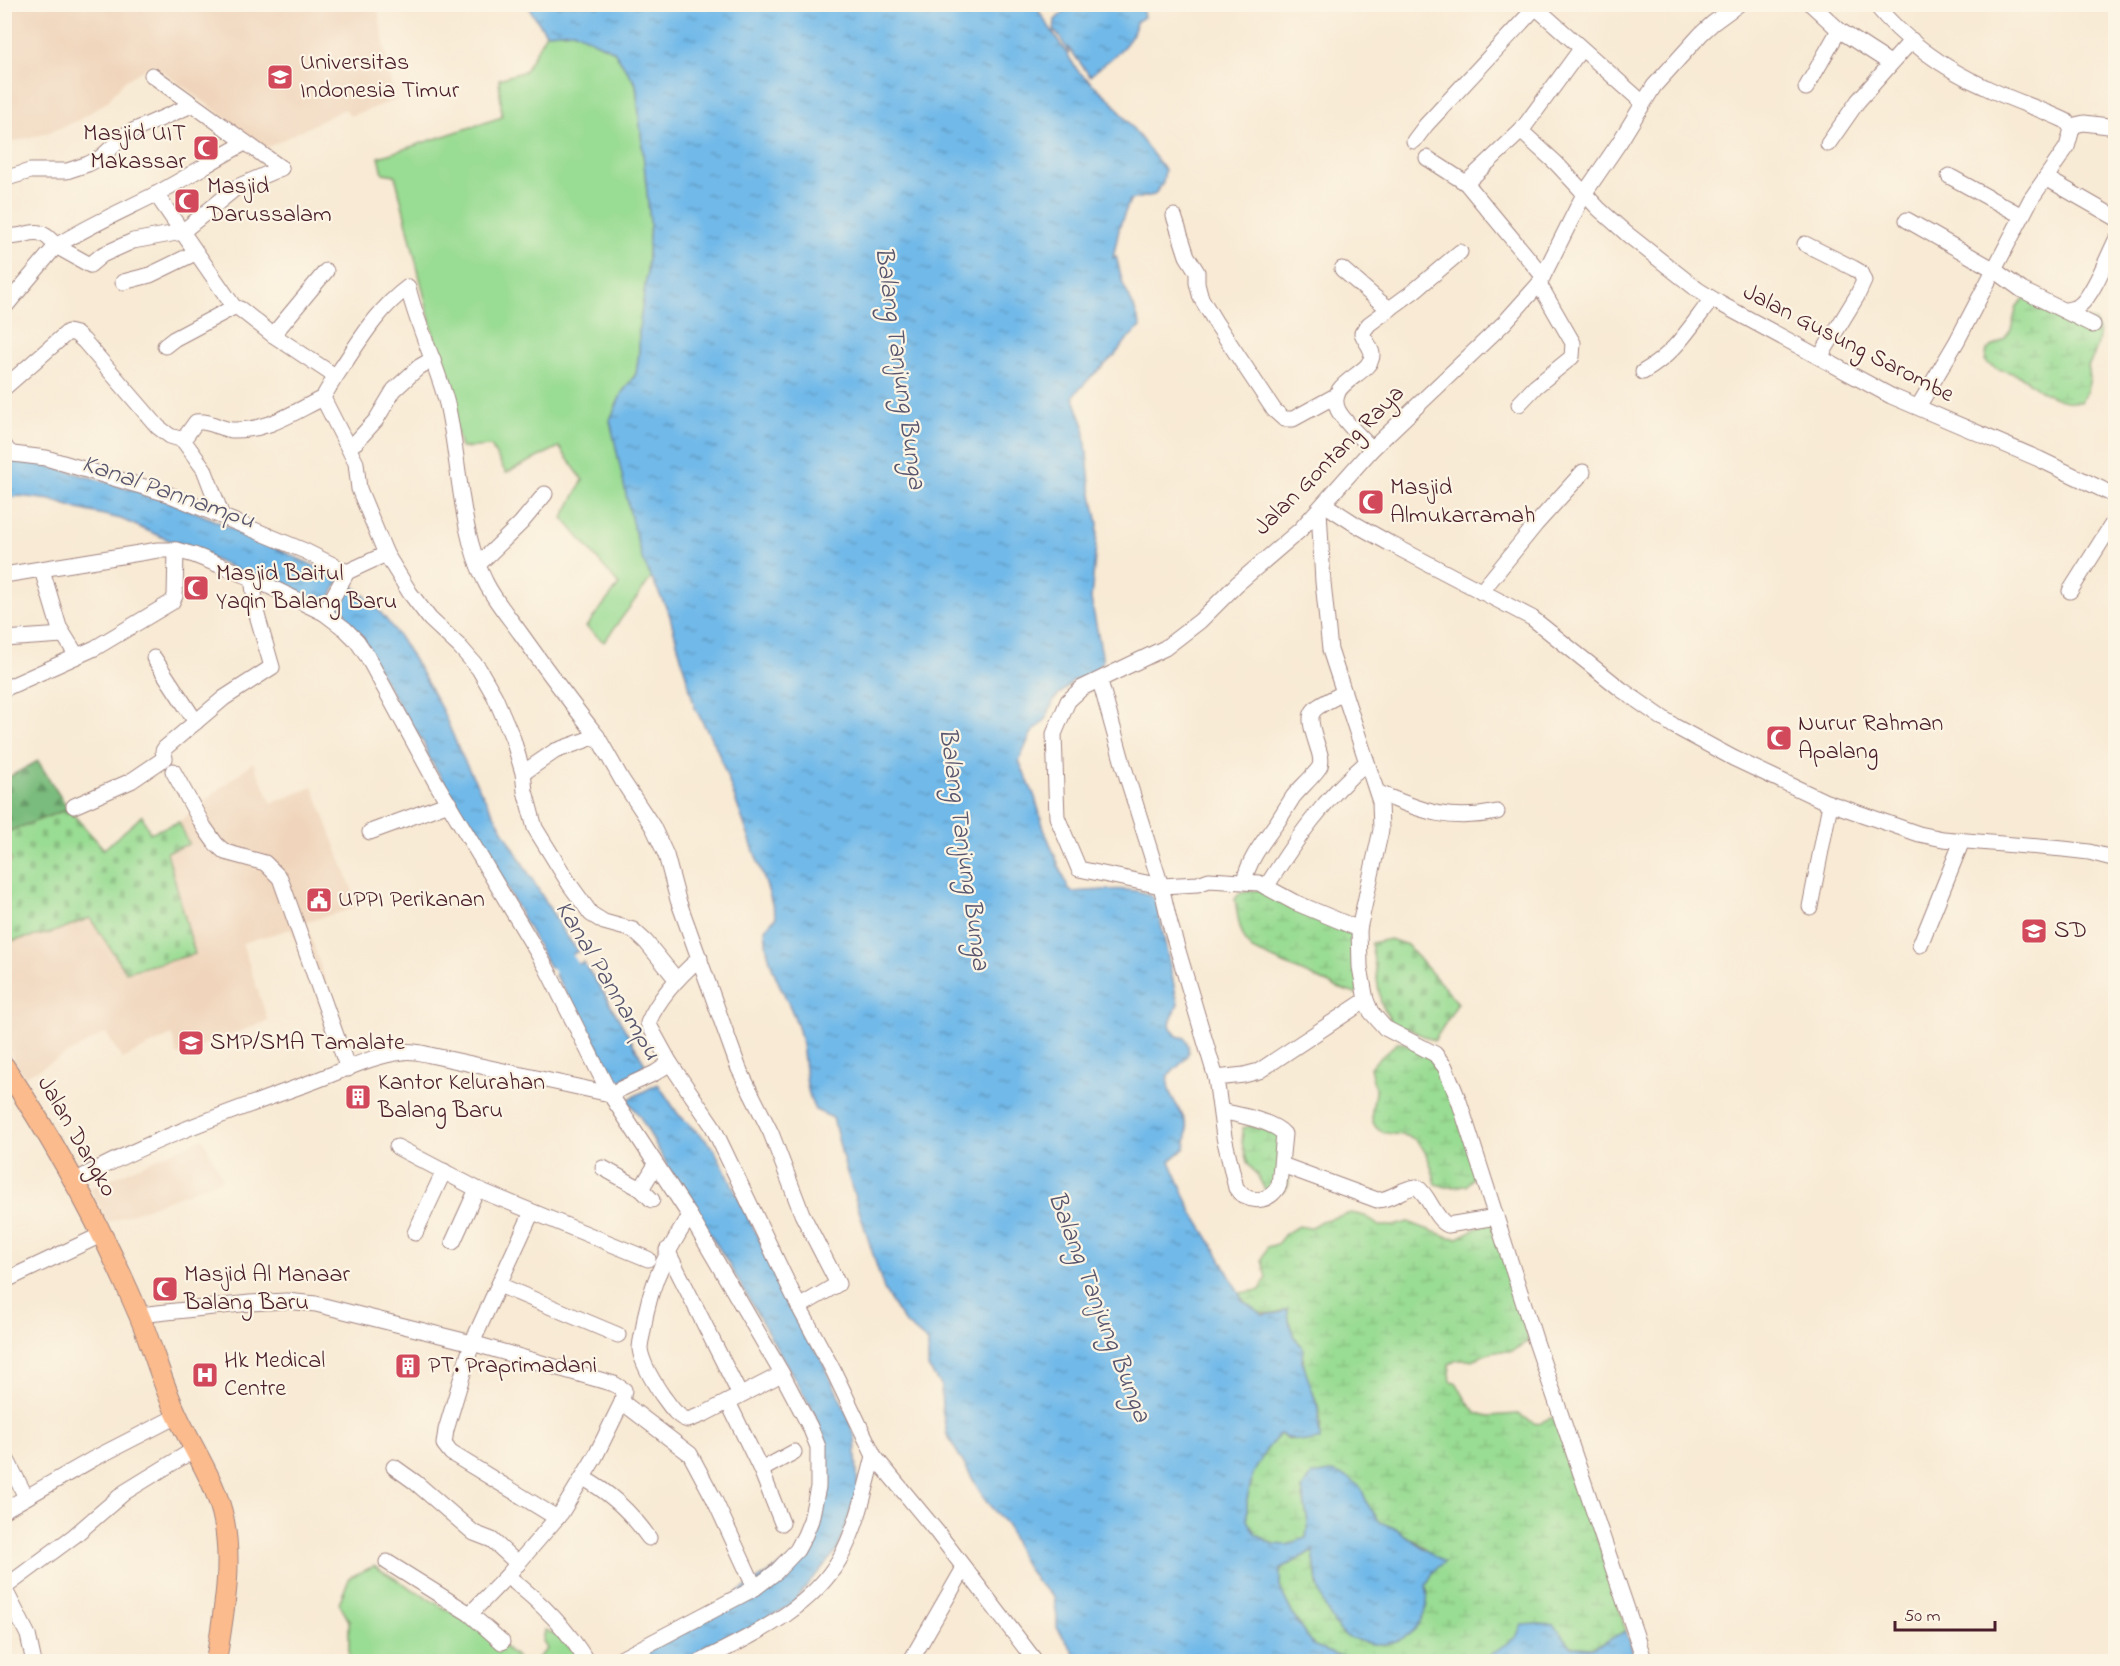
<svg xmlns="http://www.w3.org/2000/svg" width="2120" height="1666" viewBox="0 0 2120 1666" font-family="'Indie Flower',sans-serif">
	<style>
		.built { fill: #f0d5bc }
		.green { fill: #99dc93; stroke: #727e5f; stroke-width: 1.5 }
		.forest { fill: url(#forest-firs); stroke: #626e54; stroke-width: 1.5 }
		.wetland { fill: url(#wetland-marsh); stroke: #727e5f; stroke-width: 1.5 }
		.cemetery { fill: url(#cemetery-stones); stroke: #727e5f; stroke-width: 1.5 }
		.water { fill: url(#water-ripples); stroke: #5e6c8a; stroke-width: 1.5 }
		.lines { fill: none; stroke-linecap: round; stroke-linejoin: round }
		.river { stroke: #71b9e9; stroke-width: 24 }
		.minor-casing { stroke: #a18480; stroke-width: 17 }
		.major-casing { stroke: #a18480; stroke-width: 22 }
		.minor { stroke: #fff; stroke-width: 15 }
		.major { stroke: #fbbb8c; stroke-width: 20 }
		.labels { text-anchor: middle; dominant-baseline: central; stroke-width: 4.5; stroke-linejoin: round; paint-order: stroke }
		.poi-label { font-size: 24px; fill: #4a1f2b; stroke: #fcf5e5; text-anchor: start }
		.street-label { font-size: 24px; fill: #4a1f2b; stroke: #fcf5e5 }
		.water-label { font-size: 26px; font-style: italic; fill: #58556e; stroke: #fcf5e5 }
	</style>
	<defs>
		<pattern id="forest-firs" width="22" height="20" patternUnits="userSpaceOnUse" patternTransform="scale(1.5)"><rect width="22" height="20" fill="#7abc7d"/><path d="M5 1l3.5 6h-7zM16 11l3.5 6h-7z" fill="#669867"/></pattern>
		<pattern id="wetland-marsh" width="20" height="14" patternUnits="userSpaceOnUse" patternTransform="scale(1.5)"><rect width="20" height="14" fill="#99dc93"/><path d="M1 5h8M5 5V1M11 12h8M15 12V8" fill="none" stroke="#85bc7f"/></pattern>
		<pattern id="cemetery-stones" width="16" height="16" patternUnits="userSpaceOnUse" patternTransform="scale(1.5)"><rect width="16" height="16" fill="#99dc93"/><path d="M2 7V4a2 2 0 0 1 4 0v3zM10 15v-3a2 2 0 0 1 4 0v3z" fill="#85bc7f"/></pattern>
		<pattern id="water-ripples" width="26" height="14" patternUnits="userSpaceOnUse" patternTransform="scale(1.5)"><rect width="26" height="14" fill="#71b9e9"/><path d="M2 4q2-2 4 0t4 0M15 11q2-2 4 0t4 0" fill="none" stroke="#5f96bd"/></pattern>
	</defs>
	<rect width="100%" height="100%" fill="#fcf5e5"/>
	<filter id="ink" filterUnits="userSpaceOnUse"><feTurbulence type="fractalNoise" baseFrequency=".0167" numOctaves="2"/><feDisplacementMap in="SourceGraphic" scale="12" xChannelSelector="R" yChannelSelector="G"/><feConvolveMatrix kernelMatrix="1 2 1 2 8 2 1 2 1" color-interpolation-filters="sRGB"/></filter>
	<filter id="wash" filterUnits="userSpaceOnUse"><feTurbulence type="fractalNoise" baseFrequency=".008" numOctaves="4" result="noise"/><feDisplacementMap in="SourceGraphic" scale="24" xChannelSelector="R" yChannelSelector="G"/><feGaussianBlur stdDeviation="1.35" result="paint"/><feColorMatrix in="noise" values="0 0 0 0 0 0 0 0 0 0 0 0 0 0 0 0 0 1.4 0 .05"/><feComposite in="paint" operator="in"/></filter>
	<g filter="url(#wash)">
		<rect width="100%" height="100%" fill="#f8ead4"/>
		<g class="built">
			<polygon points="4,5 377,5 394,101 350,116 345,109 266,148 153,64 123,82 107,102 77,121 51,132 5,144"/>
			<polygon points="253,762 272,803 313,787 359,907 306,922 352,1063 291,929 242,943 268,1021 177,1055 172,1035 122,1059 106,1033 24,1077 5,1045 5,942 51,933 90,918 195,953 167,851 189,844 179,822"/>
			<polygon points="203,1138 223,1179 107,1223 90,1188"/>
		</g>
		<g class="green">
			<polygon points="573,31 614,51 636,84 650,222 647,273 639,329 639,353 636,374 622,393 610,420 643,561 652,577 604,642 586,627 619,585 563,518 583,480 559,447 506,473 491,446 461,448 395,175 383,173 379,157 502,117 499,79 525,71 546,33"/>
			<polygon points="374,1566 457,1616 464,1613 521,1661 349,1661 349,1621 339,1603 350,1577"/>
			<path d="M545,1630C562,1636 571,1646 580,1662H534L547,1649L543,1641Z"/>
		</g>
		<polygon class="forest" points="38,761 68,809 5,833 5,779"/>
		<g class="wetland">
			<path d="M2027,296L2095,322C2103,338 2097,351 2088,366C2092,378 2088,391 2081,402C2065,403 2049,397 2036,387C2031,383 2026,379 2020,376C2008,370 1995,371 1985,361L1987,350L2004,339L2011,330L2017,306Z"/>
			<path d="M1264,889L1355,930L1363,988L1356,994L1343,990L1252,950C1239,935 1238,918 1235,899L1240,893Z"/>
			<path d="M1397,1043H1405L1444,1067L1479,1181L1473,1177L1467,1186L1446,1187L1436,1184C1432,1169 1427,1148 1414,1139C1402,1131 1383,1138 1375,1126C1368,1115 1375,1101 1375,1090C1374,1082 1371,1074 1370,1067Z"/>
			<path d="M1249,1126L1269,1130L1288,1139L1289,1182C1286,1194 1278,1193 1267,1193L1258,1177L1247,1162L1242,1143L1243,1128Z"/>
			<path d="M1351,1213L1365,1216L1379,1226H1393L1408,1222L1448,1237L1458,1238L1485,1224L1495,1223L1529,1341L1512,1351H1495L1471,1360H1457L1449,1364L1451,1381L1456,1382L1466,1400L1477,1413L1489,1416L1518,1414L1536,1424L1554,1417L1575,1466L1626,1631L1593,1648L1572,1647L1554,1625L1516,1637L1481,1662L1403,1661L1394,1657L1364,1660L1335,1655L1313,1645L1294,1617L1280,1588V1570L1313,1550L1317,1584L1326,1609L1428,1594L1426,1585L1434,1571L1426,1548L1394,1528L1380,1522L1368,1505L1361,1488L1302,1489L1308,1522L1306,1538L1287,1545L1272,1544L1254,1533L1247,1520V1499L1253,1473L1266,1450L1280,1434L1289,1439L1319,1440C1321,1429 1321,1416 1318,1406C1312,1387 1300,1370 1304,1350C1294,1337 1288,1326 1288,1309C1267,1317 1251,1315 1239,1293L1260,1290L1266,1278L1262,1259L1267,1247L1277,1244L1285,1234L1298,1226L1310,1228L1321,1221Z"/>
		</g>
		<g class="cemetery">
			<polygon points="68,809 104,849 142,816 150,833 179,822 189,844 167,852 195,954 126,972 90,918 51,933 5,942 5,866 12,861 5,848 5,833"/>
			<polygon points="1390,939 1407,945 1458,1003 1434,1041 1409,1029 1393,1025 1381,1003 1371,943"/>
		</g>
		<g class="water">
			<path d="M529,5H1035L1078,71L1111,100L1165,170L1163,183L1154,195L1130,200L1120,225L1113,258L1116,256L1123,284L1134,307L1141,327L1129,337L1115,355L1089,379L1073,396L1084,426L1090,484L1098,524L1091,599L1103,660L1094,674L1073,681L1054,700L1046,719L1031,734L1019,761L1035,797L1044,829L1069,890L1073,892C1094,891 1143,883 1156,901L1178,1004L1170,1023L1171,1028L1177,1036L1185,1038C1196,1058 1178,1063 1168,1077C1166,1098 1184,1110 1187,1128C1188,1134 1186,1142 1185,1148L1170,1161L1192,1212L1217,1252L1243,1301L1263,1315L1278,1313L1288,1309C1288,1326 1294,1337 1304,1350L1302,1360L1318,1408L1320,1440C1304,1442 1294,1441 1280,1434L1266,1450L1253,1474L1247,1499V1520L1255,1533L1272,1544L1287,1545L1306,1538L1308,1522L1302,1489L1312,1475L1332,1472L1349,1478L1361,1488L1368,1505L1380,1522L1394,1528L1444,1562L1434,1571L1426,1585C1436,1627 1395,1655 1357,1640C1352,1638 1345,1637 1341,1632C1320,1608 1316,1580 1313,1550L1280,1570V1588L1294,1617L1313,1645L1335,1655L1364,1660L1394,1657L1403,1661H1075L1073,1651L1057,1628V1617L1054,1597L1037,1582L1021,1559L1007,1525L985,1500L947,1435L942,1409L941,1386L928,1367V1342L904,1322L885,1292L844,1163L833,1118L815,1110C803,1086 806,1059 800,1034C793,1006 776,984 769,957C766,948 766,938 765,929L776,917L767,887L717,749L695,708L669,613L643,561L632,522L610,420L622,393L636,374L639,353V329L647,273L650,222L636,84L614,51L573,31L546,33L531,12Z"/>
			<path d="M1071,5V4L1148,5L1142,7L1144,17L1136,22C1135,44 1105,62 1090,76L1068,47L1069,54L1060,37L1054,31L1055,20Z"/>
			<polygon points="12,462 39,463 149,494 198,513 341,578 324,608 121,519 78,509 51,500 19,496 5,499 4,465"/>
			<path d="M348,582C389,611 419,667 442,710C450,727 456,744 464,760C495,820 531,877 565,934L578,951L550,968L495,866L428,756L424,743L405,716L359,636L343,617L332,612Z"/>
			<polygon points="583,962 605,995 646,1066 615,1084 598,1047 555,975"/>
			<polygon points="658,1084 678,1114 712,1146 725,1170 767,1256 788,1306 822,1361 846,1411 855,1437 858,1491 838,1549 790,1606 688,1661 625,1662 803,1552 822,1513 828,1475 825,1441 811,1407 724,1256 673,1175 639,1115 627,1100"/>
			<polygon points="1538,1624 1554,1625 1572,1647 1593,1648 1626,1631 1636,1661 1481,1661 1516,1637 1522,1625"/>
		</g>
		<g class="lines">
			<polyline class="river" points="545,933 583,995"/>
		</g>
	</g>
	<g filter="url(#ink)">
		<g class="lines">
			<defs>
				<g id="minor">
					<polyline points="1532,4 1642,102"/>
					<polyline points="1811,4 1839,30 1890,63"/>
					<path d="M1875,4C1903,39 1944,69 1985,87C2011,100 2039,108 2066,121L2072,129L2067,147L2031,199L1957,341L1918,407"/>
					<polyline points="152,75 281,168"/>
					<polyline points="1806,88 1839,30"/>
					<polyline points="2071,126 2084,123 2116,127"/>
					<polyline points="1521,131 1556,163 1599,209 1627,234 1698,290 1719,303 1891,396 2039,459 2116,496"/>
					<polyline points="1414,141 1426,125 1535,8"/>
					<polyline points="1828,144 1858,101 1912,40"/>
					<polyline points="1427,158 1466,183"/>
					<polyline points="1949,176 2022,216"/>
					<polyline points="2046,178 2116,218"/>
					<polyline points="4,179 30,171 67,171 88,164 100,158 128,133 192,105"/>
					<polyline points="156,194 234,307 240,309 273,335 335,376"/>
					<polyline points="1174,216 1187,256 1197,272 1197,283 1201,298 1216,323 1274,410 1284,419 1293,419 1337,395"/>
					<polyline points="1907,220 1993,269 2022,290 2093,325"/>
					<path d="M4,235C27,242 35,219 56,246C88,226 122,211 156,194C186,178 215,159 245,143"/>
					<polyline points="1805,244 1853,268 1860,272 1864,281 1857,296 1820,357"/>
					<polyline points="1342,269 1379,301 1390,309"/>
					<polyline points="1543,276 1466,183 1521,131 1581,49"/>
					<polyline points="123,282 150,275 195,253"/>
					<polyline points="4,308 56,246 90,265 102,255 133,241 182,232 237,187 281,168"/>
					<path d="M2066,310C2071,309 2076,308 2080,305C2093,295 2108,256 2116,240"/>
					<polyline points="273,335 326,271"/>
					<polyline points="165,346 174,339 234,307"/>
					<path d="M1643,372C1675,354 1690,327 1712,299"/>
					<polyline points="4,388 68,332 76,334 84,341 158,427 170,436 183,440"/>
					<polyline points="1519,404 1535,387 1572,357 1573,343 1539,284"/>
					<polyline points="4,445 8,451 13,454 46,458 168,494 305,551 347,572"/>
					<polyline points="349,446 356,442 376,420 394,390 419,367 433,359"/>
					<path d="M1372,449C1362,438 1344,422 1338,410C1325,381 1373,375 1372,354C1371,346 1364,340 1362,333L1369,324L1414,291L1460,252"/>
					<polyline points="1324,504 1355,524 1389,543 1532,618 1622,690 1674,726 1733,758 1824,801 1919,834 1943,839 2063,849 2089,852 2116,859"/>
					<polyline points="1319,510 1323,582 1330,650 1380,802 1381,830 1359,929 1360,967 1366,1000 1371,1012 1385,1028 1435,1054 1445,1067 1459,1101 1536,1342 1645,1662"/>
					<path d="M222,516L204,469L183,440L196,422C209,420 220,429 232,430C268,431 292,413 323,398"/>
					<polyline points="478,565 521,523 545,494"/>
					<polyline points="42,570 59,627 77,656"/>
					<polyline points="4,575 158,550 176,550 194,555 252,578 324,613 345,629 357,641 367,656 435,781 546,967 610,1094 690,1216 781,1372 810,1427 818,1447 818,1487 811,1520 805,1535 797,1550 776,1572 755,1588 615,1662"/>
					<polyline points="2070,591 2116,518"/>
					<polyline points="1481,592 1536,524 1583,472"/>
					<polyline points="324,613 347,572 386,554"/>
					<polyline points="4,639 63,635"/>
					<polyline points="154,658 196,722"/>
					<polyline points="1100,681 1123,764 1161,886 1170,924 1216,1078"/>
					<polyline points="4,689 95,648 172,602 175,596 176,550"/>
					<polyline points="597,736 622,780 653,827 666,855 678,900 739,1069 771,1133 802,1214 838,1284 799,1307"/>
					<polyline points="173,771 204,827 216,844 225,852 265,863 280,878 348,1069"/>
					<path d="M523,773L555,751L597,736C571,703 546,669 521,634C509,617 494,600 485,581C459,530 460,460 447,404C437,364 417,327 408,287C382,306 365,332 348,358C339,372 330,384 323,398L356,463L359,489L386,554L410,593L430,619L460,647L479,669L495,697L513,739L523,773L525,791L535,828L570,885L591,914L604,922L633,930L646,942L677,980"/>
					<path d="M1379,793C1423,811 1448,822 1497,812"/>
					<polyline points="74,806 131,781 165,758 163,751 165,748 224,698 272,667 257,615 252,578"/>
					<polyline points="370,832 449,803"/>
					<path d="M1244,881C1250,857 1264,841 1278,821C1283,813 1288,805 1293,797C1299,789 1317,773 1320,766C1322,760 1320,754 1318,748C1305,708 1308,712 1343,693"/>
					<path d="M1266,887C1295,841 1325,797 1367,762"/>
					<polyline points="1810,907 1830,804"/>
					<polyline points="1359,929 1294,902 1259,883 1209,880 1198,884 1161,886 1079,869 1057,817 1054,734 1068,701 1082,688 1165,648 1200,621 1237,584 1300,530 1372,449 1505,322 1539,284 1584,194 1619,143 1654,86 1701,34 1713,23 1739,4"/>
					<polyline points="1920,945 1962,841"/>
					<path d="M700,958C679,976 659,997 648,1023L670,1063L712,1125L799,1307L833,1370L874,1456L937,1532L1036,1662"/>
					<path d="M1221,1111C1239,1115 1273,1121 1284,1134L1279,1185C1270,1203 1248,1205 1236,1188L1224,1137L1216,1078L1244,1075L1259,1071L1366,1000"/>
					<polyline points="397,1147 477,1189 648,1259"/>
					<path d="M1282,1165L1377,1200C1392,1200 1403,1187 1417,1187C1430,1196 1434,1219 1448,1225L1496,1217"/>
					<polyline points="603,1168 641,1189 655,1166"/>
					<path d="M75,1181C149,1140 232,1111 312,1082C340,1072 373,1055 403,1052C411,1050 421,1053 430,1055L610,1094L655,1073L670,1063"/>
					<polyline points="641,1189 652,1200"/>
					<polyline points="532,1212 472,1343 446,1430 444,1444 451,1453 557,1518"/>
					<path d="M690,1216C666,1251 648,1288 643,1331C642,1336 640,1343 640,1349C642,1364 654,1383 662,1395C669,1404 676,1417 688,1420L704,1414L774,1378"/>
					<polyline points="415,1233 444,1171"/>
					<polyline points="453,1242 477,1189"/>
					<polyline points="667,1250 740,1395"/>
					<polyline points="4,1281 101,1235"/>
					<polyline points="499,1285 618,1335"/>
					<polyline points="139,1315 250,1303 286,1301 316,1304 472,1343 614,1384 624,1390 622,1402 595,1457 561,1513 507,1576 470,1614"/>
					<polyline points="622,1402 690,1454 714,1499 755,1588"/>
					<polyline points="728,1402 761,1470 782,1523"/>
					<polyline points="4,1454 26,1497"/>
					<polyline points="394,1467 415,1482 474,1533 492,1540 518,1564"/>
					<polyline points="761,1470 794,1452"/>
					<path d="M583,1478C611,1493 631,1512 649,1538"/>
					<polyline points="4,1510 93,1459 177,1416"/>
					<polyline points="387,1562 470,1614 502,1642"/>
					<path d="M507,1576C537,1599 568,1629 587,1662"/>
					<polyline points="32,1662 33,1658 28,1635 4,1588 74,1536 125,1492 195,1449"/>
					<path d="M700,1662C750,1636 809,1611 839,1560C857,1528 865,1491 874,1456"/>
					<polyline points="910,1662 964,1568"/>
				</g>
				<path id="major" d="M4,1066C57,1145 102,1228 139,1315C153,1348 162,1384 178,1417C194,1451 217,1484 224,1521C233,1568 223,1615 216,1662"/>
			</defs>
			<use href="#minor" class="minor-casing"/>
			<use href="#major" class="major-casing"/>
			<use href="#minor" class="minor"/>
			<use href="#major" class="major"/>
		</g>
	</g>
	<defs>
		<symbol id="university-square" viewBox="-11 -11 22 22"><rect x="-9" y="-9" width="18" height="18" rx="4" fill="#d1495b" stroke="#fcf5e5"/><path d="M0-5L7-2L0 1L-7-2ZM-4 1L0 2.5L4 1V4Q0 6-4 4Z" fill="#fff"/></symbol>
		<symbol id="mosque-square" viewBox="-11 -11 22 22"><rect x="-9" y="-9" width="18" height="18" rx="4" fill="#d1495b" stroke="#fcf5e5"/><path d="M3.5-4.9A6 6 0 1 0 3.5 4.9A5 5 0 1 1 3.5-4.9Z" fill="#fff"/></symbol>
		<symbol id="civic-square" viewBox="-11 -11 22 22"><rect x="-9" y="-9" width="18" height="18" rx="4" fill="#d1495b" stroke="#fcf5e5"/><path d="M-.6-6.5H3V-4.5H.6V-3L4-1V1h2V6H-6V1h2V-1L-.6-3ZM-1.2 2.5V6h2.4V2.5Z" fill="#fff"/></symbol>
		<symbol id="school-square" viewBox="-11 -11 22 22"><rect x="-9" y="-9" width="18" height="18" rx="4" fill="#d1495b" stroke="#fcf5e5"/><path d="M0-5L7-2L0 1L-7-2ZM-4 1L0 2.5L4 1V4Q0 6-4 4Z" fill="#fff"/></symbol>
		<symbol id="building-square" viewBox="-11 -11 22 22"><rect x="-9" y="-9" width="18" height="18" rx="4" fill="#d1495b" stroke="#fcf5e5"/><path d="M-4-6H4V6H1V3H-1V6H-4ZM-2.5-4.3h1.7v1.8h-1.7ZM.8-4.3h1.7v1.8H.8ZM-2.5-1h1.7V.8h-1.7ZM.8-1h1.7V.8H.8Z" fill="#fff"/></symbol>
		<symbol id="hospital-square" viewBox="-11 -11 22 22"><rect x="-9" y="-9" width="18" height="18" rx="4" fill="#d1495b" stroke="#fcf5e5"/><path d="M-5-5h3v3.5h4V-5h3V5h-3V1.5h-4V5h-3Z" fill="#fff"/></symbol>
	</defs>
	<g fill-rule="evenodd">
		<use href="#university-square" x="265" y="62" width="30" height="30"/>
		<use href="#mosque-square" x="191" y="133" width="30" height="30"/>
		<use href="#mosque-square" x="172" y="186" width="30" height="30"/>
		<use href="#mosque-square" x="1356" y="487" width="30" height="30"/>
		<use href="#mosque-square" x="181" y="573" width="30" height="30"/>
		<use href="#mosque-square" x="1764" y="723" width="30" height="30"/>
		<use href="#civic-square" x="304" y="885" width="30" height="30"/>
		<use href="#school-square" x="2019" y="916" width="30" height="30"/>
		<use href="#school-square" x="176" y="1028" width="30" height="30"/>
		<use href="#building-square" x="343" y="1082" width="30" height="30"/>
		<use href="#mosque-square" x="150" y="1274" width="30" height="30"/>
		<use href="#building-square" x="393" y="1351" width="30" height="30"/>
		<use href="#hospital-square" x="190" y="1360" width="30" height="30"/>
	</g>
	<g class="labels">
		<g class="poi-label">
			<text x="300" y="63">Universitas<tspan x="300" dy="28">Indonesia Timur</tspan></text>
			<text x="186" y="134" text-anchor="end">Masjid UIT<tspan x="186" dy="28">Makassar</tspan></text>
			<text x="207" y="187">Masjid<tspan x="207" dy="28">Darussalam</tspan></text>
			<text x="1390" y="488">Masjid<tspan x="1390" dy="28">Almukarramah</tspan></text>
			<text x="216" y="574">Masjid Baitul<tspan x="216" dy="28">Yaqin Balang Baru</tspan></text>
			<text x="1798" y="724">Nurur Rahman<tspan x="1798" dy="28">Apalang</tspan></text>
			<text x="338" y="900">UPPI Perikanan</text>
			<text x="2054" y="931">SD</text>
			<text x="210" y="1043">SMP/SMA Tamalate</text>
			<text x="378" y="1083">Kantor Kelurahan<tspan x="378" dy="28">Balang Baru</tspan></text>
			<text x="184" y="1275">Masjid Al Manaar<tspan x="184" dy="28">Balang Baru</tspan></text>
			<text x="224" y="1361">Hk Medical<tspan x="224" dy="28">Centre</tspan></text>
			<text x="428" y="1366">PT. Praprimadani</text>
		</g>
		<g class="street-label">
			<text transform="translate(1848 344) rotate(27)">Jalan Gusung Sarombe</text>
			<text transform="translate(1330 461) rotate(-45)">Jalan Gontang Raya</text>
			<text transform="translate(76 1137) rotate(60)">Jalan Dangko</text>
		</g>
		<g class="water-label">
			<text transform="translate(899 368) rotate(82)">Balang Tanjung Bunga</text>
			<text transform="translate(168 493) rotate(19)">Kanal Pannampu</text>
			<text transform="translate(963 849) rotate(82)">Balang Tanjung Bunga</text>
			<text transform="translate(607 981) rotate(59)">Kanal Pannampu</text>
			<text transform="translate(1098 1307) rotate(69)">Balang Tanjung Bunga</text>
		</g>
	</g>
	<rect width="2120" height="1666" fill="none" stroke="#fcf5e5" stroke-width="24"/>
	<path d="M1895 1621v9h100v-9" fill="none" stroke="#4a1f2b" stroke-width="3"/>
	<text x="1904" y="1621" font-size="18" fill="#4a1f2b" stroke="#fcf5e5" stroke-width="4.5" paint-order="stroke">50 m</text>
</svg>
